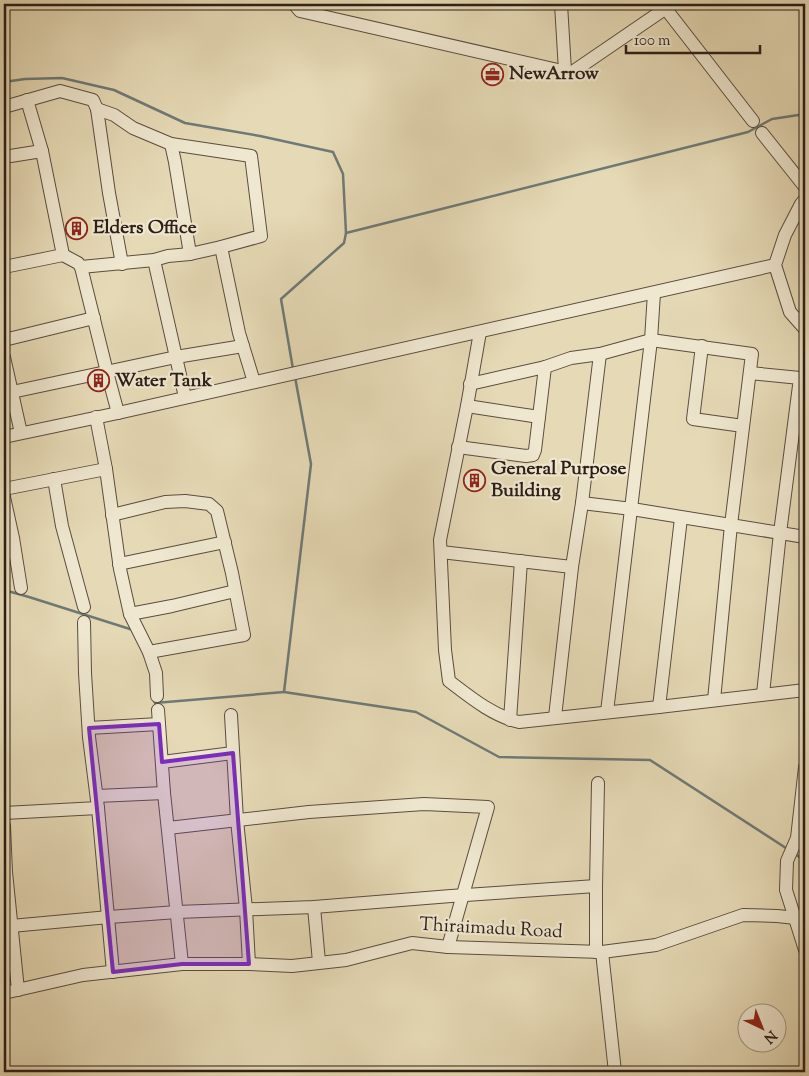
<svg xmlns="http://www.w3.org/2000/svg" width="809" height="1076" viewBox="0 0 809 1076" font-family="'Sorts Mill Goudy',serif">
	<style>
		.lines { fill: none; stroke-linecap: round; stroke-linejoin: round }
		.stream { stroke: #6e7a78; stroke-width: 2.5 }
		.minor-casing { stroke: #5a4d40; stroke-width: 14 }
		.minor { stroke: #efe7d0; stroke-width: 12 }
		.marked { fill: #7b2cbf; fill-opacity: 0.2; stroke: #7b2cbf; stroke-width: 4; stroke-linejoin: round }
		.labels { text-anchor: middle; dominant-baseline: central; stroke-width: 4.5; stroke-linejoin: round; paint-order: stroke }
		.poi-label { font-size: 19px; font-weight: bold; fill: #2b1e18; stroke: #efe7d0; text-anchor: start }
		.street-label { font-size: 19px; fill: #2b1e18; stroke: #efe7d0 }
	</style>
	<rect width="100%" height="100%" fill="#e6dab6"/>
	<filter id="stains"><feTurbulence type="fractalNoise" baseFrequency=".004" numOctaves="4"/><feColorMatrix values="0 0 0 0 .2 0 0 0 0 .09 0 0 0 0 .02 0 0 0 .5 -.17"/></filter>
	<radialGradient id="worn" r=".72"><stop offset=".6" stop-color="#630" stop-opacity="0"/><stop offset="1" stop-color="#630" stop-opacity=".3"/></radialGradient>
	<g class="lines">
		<g class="stream">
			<polyline points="4,82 25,79 62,78 114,90 185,123 260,136 333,152 343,174 346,233 748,132 772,119 805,114"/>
			<polyline points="293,369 281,299 344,243 346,233"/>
			<polyline points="295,377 311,464 284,692 416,712 499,757 650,760 789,850"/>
			<polyline points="4,590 29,597 133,630"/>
			<polyline points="154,699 155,703 284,692"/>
			<polyline points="795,854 805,861"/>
		</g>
		<defs>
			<g id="minor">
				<polyline points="294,4 300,11 571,73 672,4"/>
				<polyline points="561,4 565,71"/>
				<polyline points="662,4 753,121"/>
				<polyline points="27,100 42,151 63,255"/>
				<polyline points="4,107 60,91 93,100 97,109 109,193 122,264"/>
				<polyline points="762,133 805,187"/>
				<polyline points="171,144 175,162 190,254"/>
				<polyline points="4,157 42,151"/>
				<polyline points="805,199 801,204 785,235 775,265 790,312 805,329"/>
				<polyline points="221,247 239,333 254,382"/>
				<polyline points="154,260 185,397"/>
				<polyline points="4,267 63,255 78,263 81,267 107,372 118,413"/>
				<polyline points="81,267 154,260 168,256 190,254 221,247 261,236 251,156 171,144 133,128 114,115 97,109"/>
				<path d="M480,332L467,406L440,540L445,650L449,681C470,697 493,716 519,722L659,707L805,690"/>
				<polyline points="4,340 94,318"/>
				<polyline points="702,346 693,419 743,426"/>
				<polyline points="4,357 21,433"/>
				<polyline points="750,373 800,378 780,533 763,694"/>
				<polyline points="470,384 545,367 571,358 600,354 651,340 752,354 731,525 714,700"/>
				<polyline points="12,392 176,357 243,346"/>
				<polyline points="467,406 539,417"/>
				<polyline points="96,417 106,469 120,569 130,614 149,652 156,673 157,696"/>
				<polyline points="4,437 118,413 775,265"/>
				<polyline points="458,447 526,456 533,455 535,450 545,367"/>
				<polyline points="54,479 62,526 84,607"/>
				<polyline points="4,489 106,469"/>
				<polyline points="4,497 13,538 21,588"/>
				<polyline points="582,503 632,509 805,537"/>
				<polyline points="112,515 165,502 185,501 209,504 217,511 232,573 244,635 149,652"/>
				<polyline points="441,552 572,567"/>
				<polyline points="119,564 225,542"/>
				<polyline points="130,614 172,606 235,591"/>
				<polyline points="84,622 85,673 89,737 98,808 113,972"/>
				<polyline points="659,707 681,518"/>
				<polyline points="158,710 164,793 182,964"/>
				<polyline points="607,712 651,340 654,293"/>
				<polyline points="231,715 237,820 246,909 249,964"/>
				<polyline points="555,717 572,567 582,503 600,354"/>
				<polyline points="510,720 521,561"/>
				<polyline points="89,728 159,724"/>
				<polyline points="162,762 233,753"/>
				<polyline points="805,767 797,838 787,861 786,890 805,950"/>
				<polyline points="97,796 164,793"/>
				<polyline points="4,813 98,808"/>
				<polyline points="4,826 6,872 18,990"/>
				<polyline points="168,828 309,812 424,804 488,807 448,947"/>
				<polyline points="314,907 319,962"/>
				<polyline points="11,926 109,917 177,912 314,907 451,896 596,886"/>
				<polyline points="596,952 596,886 598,783"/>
				<polyline points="602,952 615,1072"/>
				<polyline points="4,993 83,975 182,964 249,964 292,966 346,960 412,943 448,947 602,952 656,945 743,915 777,916 796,918"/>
			</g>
		</defs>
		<use href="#minor" class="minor-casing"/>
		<use href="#minor" class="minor"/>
	</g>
	<path class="marked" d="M159,724L162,762L233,753L249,964H182L113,972L89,728Z"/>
	<defs>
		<symbol id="office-ring" viewBox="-11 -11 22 22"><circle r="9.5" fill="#efe7d0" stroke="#8f2418" stroke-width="1.5"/><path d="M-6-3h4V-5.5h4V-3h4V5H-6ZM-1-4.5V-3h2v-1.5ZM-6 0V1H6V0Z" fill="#8f2418"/></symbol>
		<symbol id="building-ring" viewBox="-11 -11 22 22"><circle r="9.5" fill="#efe7d0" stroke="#8f2418" stroke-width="1.5"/><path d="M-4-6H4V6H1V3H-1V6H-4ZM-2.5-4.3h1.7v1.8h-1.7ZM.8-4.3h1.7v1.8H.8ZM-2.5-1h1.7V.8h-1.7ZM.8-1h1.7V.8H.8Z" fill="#8f2418"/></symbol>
	</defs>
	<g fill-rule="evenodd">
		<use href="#office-ring" x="480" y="62" width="25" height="25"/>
		<use href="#building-ring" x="64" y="216" width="25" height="25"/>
		<use href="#building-ring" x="86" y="368" width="25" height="25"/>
		<use href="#building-ring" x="462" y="468" width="25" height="25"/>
	</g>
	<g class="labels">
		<g class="poi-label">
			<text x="509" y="74">NewArrow</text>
			<text x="93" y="228">Elders Office</text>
			<text x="115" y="381">Water Tank</text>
			<text x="491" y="469">General Purpose<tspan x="491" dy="22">Building</tspan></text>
		</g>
		<g class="street-label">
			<text transform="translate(491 929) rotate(3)">Thiraimadu Road</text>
		</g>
	</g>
	<rect width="809" height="1076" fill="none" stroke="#e6dab6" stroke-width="20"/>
	<rect x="5" y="5" width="799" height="1066" fill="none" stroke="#2b1e18" stroke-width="2.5"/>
	<rect x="10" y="10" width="789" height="1056" fill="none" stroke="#2b1e18"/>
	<g transform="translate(762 1028) rotate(137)"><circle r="24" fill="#efe7d0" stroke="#a19786"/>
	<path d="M0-4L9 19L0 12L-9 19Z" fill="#8f2418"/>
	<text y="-8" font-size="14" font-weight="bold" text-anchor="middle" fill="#2b1e18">N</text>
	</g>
	<path d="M626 45v8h134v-8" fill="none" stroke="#2b1e18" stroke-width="2.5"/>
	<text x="634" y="45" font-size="15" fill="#2b1e18" stroke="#efe7d0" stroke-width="4" paint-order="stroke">100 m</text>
	<rect width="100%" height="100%" filter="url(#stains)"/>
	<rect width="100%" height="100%" fill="url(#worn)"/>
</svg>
